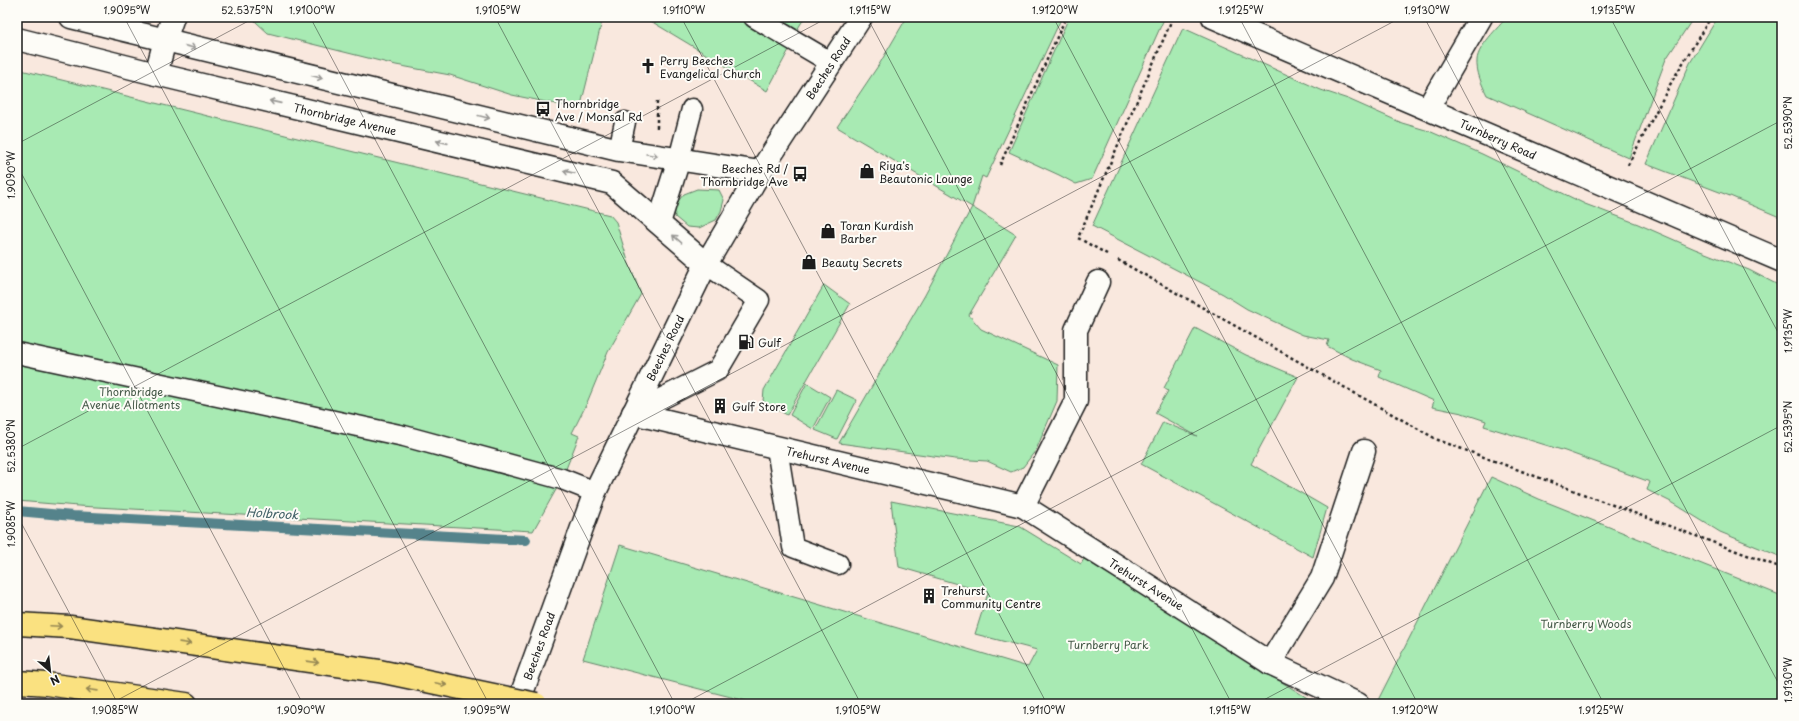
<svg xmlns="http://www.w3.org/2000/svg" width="1799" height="721" viewBox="0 0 1799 721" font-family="'Playpen Sans',sans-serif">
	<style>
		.green { fill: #a8eab3; stroke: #628368 }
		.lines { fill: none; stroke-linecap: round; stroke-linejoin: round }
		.stream { stroke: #54838b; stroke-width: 10 }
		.lane-casing { stroke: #1c1c1c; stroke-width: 23 }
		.street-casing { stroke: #1c1c1c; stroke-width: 25 }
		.highway-casing { stroke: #1c1c1c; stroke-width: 25 }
		.path { stroke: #1c1c1c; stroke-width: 2.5; stroke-dasharray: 3 3; stroke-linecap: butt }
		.lane { stroke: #fdfcf7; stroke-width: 20 }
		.street { stroke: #fdfcf7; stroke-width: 22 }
		.highway { stroke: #fae180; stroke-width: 22 }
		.highway-bridge-casing { stroke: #1c1c1c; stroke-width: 25; stroke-linecap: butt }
		.highway-bridge { stroke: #fae180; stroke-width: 22 }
		.oneway { stroke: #989794 }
		.oneway2 { stroke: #968853 }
		.ticks { fill: none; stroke: #1c1c1c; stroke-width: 1; stroke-opacity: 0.45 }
		.labels { text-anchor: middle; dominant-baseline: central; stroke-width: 4; stroke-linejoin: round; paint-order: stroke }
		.poi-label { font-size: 11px; fill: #1c1c1c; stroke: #fdfcf7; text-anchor: start }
		.street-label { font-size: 11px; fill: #1c1c1c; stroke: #fdfcf7 }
		.park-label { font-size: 11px; fill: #465a49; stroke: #fdfcf7 }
		.water-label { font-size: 12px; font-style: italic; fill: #416166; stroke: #fdfcf7 }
		.neatline { fill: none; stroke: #1c1c1c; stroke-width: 1.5 }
		.ticks-label { font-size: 10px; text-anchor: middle; fill: #1c1c1c }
	</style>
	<rect width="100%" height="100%" fill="#f9e8de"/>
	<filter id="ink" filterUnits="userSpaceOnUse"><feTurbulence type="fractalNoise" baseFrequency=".025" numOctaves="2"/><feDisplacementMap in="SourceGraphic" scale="8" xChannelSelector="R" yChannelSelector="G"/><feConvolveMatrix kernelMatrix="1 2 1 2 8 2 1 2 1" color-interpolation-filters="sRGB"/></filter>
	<g filter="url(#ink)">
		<g class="green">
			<polygon points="254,17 603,17 580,109 512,95 450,75 396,65 268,33 256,22"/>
			<polygon points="644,17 742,17 791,46 767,91"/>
			<polygon points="768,17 805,17 795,33"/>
			<polygon points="907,17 1062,17 986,178 982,176 972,207 1016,235 969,315 981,329 1058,365 1057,401 1036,450 1023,467 1011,472 987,461 955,459 839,443 925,295 972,207 837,127 880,63"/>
			<polygon points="1069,17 1159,17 1164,19 1092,179 1076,184 1059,175 1009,152"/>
			<path d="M1507,17H1694L1666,59L1629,158L1487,95C1482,85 1476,72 1477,60C1478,46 1498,28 1507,17Z"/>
			<polygon points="1718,17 1782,17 1782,218 1730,196 1646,164 1690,63"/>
			<polygon points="1183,28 1321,90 1348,99 1402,123 1429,131 1482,154 1585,204 1638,224 1695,249 1749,270 1782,287 1782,550 1779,556 1720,532 1673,503 1647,490 1650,482 1565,451 1484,426 1486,421 1462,413 1432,407 1434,401 1379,377 1381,370 1352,359 1327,346 1329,340 1303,335 1247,309 1223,294 1092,226"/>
			<polygon points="17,69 610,215 616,222 628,261 641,294 608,352 586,405 572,433 579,436 562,479 533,531 78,506 17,501"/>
			<polygon points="697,189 719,190 724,200 721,211 716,220 699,228 687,227 675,217 674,206 684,194"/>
			<polygon points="824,285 850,304 787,415 763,401 764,390"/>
			<polygon points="1195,328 1246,355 1298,377 1251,464 1327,508 1313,557 1141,464 1163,422 1197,436 1155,413 1168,391 1164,388"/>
			<polygon points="807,383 830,397 813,429 790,415"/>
			<polygon points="836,390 857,400 837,439 815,430"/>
			<polygon points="1491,477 1539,499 1782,596 1782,704 1376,704"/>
			<polygon points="891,501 1019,526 1081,564 1084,559 1317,704 758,704 583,659 620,545 1028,667 1037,650 975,634 988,593 899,567"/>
		</g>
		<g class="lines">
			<polyline class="stream" points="17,511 73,516 526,540"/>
			<defs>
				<g id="lane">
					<polyline points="754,17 832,63"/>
					<polyline points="619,150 625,122"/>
					<polyline points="679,159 692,109"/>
					<polyline points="17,353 404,436 562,479 595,492"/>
					<polyline points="633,413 718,370 759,300 706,264"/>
					<polyline points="777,448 793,547 838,564"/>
				</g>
				<g id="street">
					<polyline points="71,17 619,150 760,172"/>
					<polyline points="1213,17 1782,261"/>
					<polyline points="17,39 156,74 612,183 706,264"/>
					<polyline points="156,74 165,40 173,17"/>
					<polyline points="1428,108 1481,17"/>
					<polyline points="659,223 679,159"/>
					<polyline points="633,413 1023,506 1270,663 1358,704"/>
					<polyline points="1023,506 1076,401 1076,330 1098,282"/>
					<polyline points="1270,663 1322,578 1364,451"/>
					<polyline points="518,704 595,492 706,264 760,172 861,17"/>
				</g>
				<polyline id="highway" points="17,682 47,684 186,704"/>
			</defs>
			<use href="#lane" class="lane-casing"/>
			<use href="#street" class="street-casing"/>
			<use href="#highway" class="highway-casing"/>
			<g class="path">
				<polyline points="657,128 657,99"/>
				<polyline points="1000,165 1066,17"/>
				<polyline points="1628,165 1672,81 1711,17"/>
				<polyline points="1107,254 1078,238 1173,17"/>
				<polyline points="1118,260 1438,440 1782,568"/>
			</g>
			<use href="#lane" class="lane"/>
			<use href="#street" class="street"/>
			<use href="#highway" class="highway"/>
			<defs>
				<polyline id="highway-bridge" points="17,624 70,627 379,671 536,704"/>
			</defs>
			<use href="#highway-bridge" class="highway-bridge-casing"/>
			<use href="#highway-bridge" class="highway-bridge"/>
		</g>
		<defs><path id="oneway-shaft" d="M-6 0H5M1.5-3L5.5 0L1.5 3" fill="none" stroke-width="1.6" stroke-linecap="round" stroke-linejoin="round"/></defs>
		<g class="oneway">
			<use href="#oneway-shaft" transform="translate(190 47) rotate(14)"/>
			<use href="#oneway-shaft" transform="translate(317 77) rotate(14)"/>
			<use href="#oneway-shaft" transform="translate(275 102) rotate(-167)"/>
			<use href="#oneway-shaft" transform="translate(484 117) rotate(14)"/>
			<use href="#oneway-shaft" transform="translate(442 142) rotate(-167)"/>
			<use href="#oneway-shaft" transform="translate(652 155) rotate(9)"/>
			<use href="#oneway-shaft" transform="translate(569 172) rotate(-167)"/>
			<use href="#oneway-shaft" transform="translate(677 239) rotate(-139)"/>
		</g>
		<g class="oneway2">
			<use href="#oneway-shaft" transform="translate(56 626) rotate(3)"/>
			<use href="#oneway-shaft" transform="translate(185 643) rotate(8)"/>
			<use href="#oneway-shaft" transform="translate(313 662) rotate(8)"/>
			<use href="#oneway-shaft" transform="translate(441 684) rotate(12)"/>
			<use href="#oneway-shaft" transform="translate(92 690) rotate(-172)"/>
		</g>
	</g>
	<path class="ticks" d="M124,17L489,704M310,17L675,704M495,17L861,704M681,17L1047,704M867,17L1232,704M1053,17L1418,704M1239,17L1604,704M1424,17L1782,690M1610,17L1782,340M17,144L256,17M17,165L303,704M17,449L829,17M17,515L118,704M110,704L1402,17M683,704L1782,120M1256,704L1782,425"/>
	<defs>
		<symbol id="church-bare" viewBox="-9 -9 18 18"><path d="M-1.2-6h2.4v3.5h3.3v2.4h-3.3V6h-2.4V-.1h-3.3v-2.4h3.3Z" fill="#1c1c1c" stroke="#fdfcf7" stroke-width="2.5" paint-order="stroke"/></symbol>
		<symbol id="bus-bare" viewBox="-9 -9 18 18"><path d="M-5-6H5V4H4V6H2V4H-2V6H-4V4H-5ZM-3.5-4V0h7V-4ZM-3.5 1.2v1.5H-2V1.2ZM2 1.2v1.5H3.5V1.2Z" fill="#1c1c1c" stroke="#fdfcf7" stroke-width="2.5" paint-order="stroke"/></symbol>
		<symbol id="shop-bare" viewBox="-9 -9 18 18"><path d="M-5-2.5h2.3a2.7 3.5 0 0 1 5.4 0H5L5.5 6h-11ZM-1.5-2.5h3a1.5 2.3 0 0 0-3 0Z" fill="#1c1c1c" stroke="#fdfcf7" stroke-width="2.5" paint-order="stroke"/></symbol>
		<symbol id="fuel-bare" viewBox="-9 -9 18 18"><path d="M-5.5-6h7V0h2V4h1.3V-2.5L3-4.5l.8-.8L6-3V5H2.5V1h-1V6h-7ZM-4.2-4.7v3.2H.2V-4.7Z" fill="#1c1c1c" stroke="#fdfcf7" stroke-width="2.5" paint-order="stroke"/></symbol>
		<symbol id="building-bare" viewBox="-9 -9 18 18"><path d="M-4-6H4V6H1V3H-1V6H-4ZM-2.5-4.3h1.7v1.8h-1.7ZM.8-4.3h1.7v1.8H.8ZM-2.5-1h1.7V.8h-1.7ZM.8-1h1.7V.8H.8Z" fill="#1c1c1c" stroke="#fdfcf7" stroke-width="2.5" paint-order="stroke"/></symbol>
	</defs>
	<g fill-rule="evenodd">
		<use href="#church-bare" x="637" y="55" width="22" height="22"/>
		<use href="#bus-bare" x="532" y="98" width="22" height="22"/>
		<use href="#shop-bare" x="856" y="160" width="22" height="22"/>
		<use href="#bus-bare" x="789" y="163" width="22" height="22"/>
		<use href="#shop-bare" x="817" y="220" width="22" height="22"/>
		<use href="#shop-bare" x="798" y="251" width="22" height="22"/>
		<use href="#fuel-bare" x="735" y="331" width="22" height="22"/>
		<use href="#building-bare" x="709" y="395" width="22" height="22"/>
		<use href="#building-bare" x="918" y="585" width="22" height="22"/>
	</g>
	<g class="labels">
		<g class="poi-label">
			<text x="660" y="60">Perry Beeches<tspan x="660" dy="13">Evangelical Church</tspan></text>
			<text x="555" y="103">Thornbridge<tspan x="555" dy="13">Ave / Monsal Rd</tspan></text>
			<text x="879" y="165">Riya's<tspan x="879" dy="13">Beautonic Lounge</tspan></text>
			<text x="788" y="168" text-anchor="end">Beeches Rd /<tspan x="788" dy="13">Thornbridge Ave</tspan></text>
			<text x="840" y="225">Toran Kurdish<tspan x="840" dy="13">Barber</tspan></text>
			<text x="821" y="262">Beauty Secrets</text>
			<text x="758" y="342">Gulf</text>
			<text x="732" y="406">Gulf Store</text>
			<text x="941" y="590">Trehurst<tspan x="941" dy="13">Community Centre</tspan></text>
		</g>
		<g class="street-label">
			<text transform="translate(828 68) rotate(-57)">Beeches Road</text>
			<text transform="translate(345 119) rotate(13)">Thornbridge Avenue</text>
			<text transform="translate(1498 139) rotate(24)">Turnberry Road</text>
			<text transform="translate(665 348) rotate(-64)">Beeches Road</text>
			<text transform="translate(828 460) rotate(13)">Trehurst Avenue</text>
			<text transform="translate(1146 584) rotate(32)">Trehurst Avenue</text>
			<text transform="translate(539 646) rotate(-70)">Beeches Road</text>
		</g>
		<g class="park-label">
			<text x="131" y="391">Thornbridge<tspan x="131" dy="13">Avenue Allotments</tspan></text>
			<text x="1586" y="623">Turnberry Woods</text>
			<text x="1108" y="644">Turnberry Park</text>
		</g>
		<g class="water-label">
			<text transform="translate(272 513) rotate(3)">Holbrook</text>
		</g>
	</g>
	<rect width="1799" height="721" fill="none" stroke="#fdfcf7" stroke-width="44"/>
	<g transform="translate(50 671) rotate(152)" stroke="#fdfcf7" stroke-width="3" paint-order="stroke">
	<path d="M0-3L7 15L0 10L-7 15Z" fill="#1c1c1c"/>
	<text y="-6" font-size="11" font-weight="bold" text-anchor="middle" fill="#1c1c1c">N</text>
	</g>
	<rect x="22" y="22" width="1755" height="677" class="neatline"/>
	<g class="ticks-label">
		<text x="127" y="14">1.9095°W</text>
		<text x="247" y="14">52.5375°N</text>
		<text x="312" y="14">1.9100°W</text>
		<text x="498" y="14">1.9105°W</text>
		<text x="684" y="14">1.9110°W</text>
		<text x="870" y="14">1.9115°W</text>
		<text x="1055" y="14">1.9120°W</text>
		<text x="1241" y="14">1.9125°W</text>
		<text x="1427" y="14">1.9130°W</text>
		<text x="1613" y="14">1.9135°W</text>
		<text transform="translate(1788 123) rotate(-90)" y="4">52.5390°N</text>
		<text transform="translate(11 175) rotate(-90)" y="4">1.9090°W</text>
		<text transform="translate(1788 331) rotate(-90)" y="4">1.9135°W</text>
		<text transform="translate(1788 427) rotate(-90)" y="4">52.5395°N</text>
		<text transform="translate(11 446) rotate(-90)" y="4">52.5380°N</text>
		<text transform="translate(11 524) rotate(-90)" y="4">1.9085°W</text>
		<text transform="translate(1788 680) rotate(-90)" y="4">1.9130°W</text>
		<text x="115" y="714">1.9085°W</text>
		<text x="301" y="714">1.9090°W</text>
		<text x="487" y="714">1.9095°W</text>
		<text x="672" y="714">1.9100°W</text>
		<text x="858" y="714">1.9105°W</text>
		<text x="1044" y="714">1.9110°W</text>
		<text x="1230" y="714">1.9115°W</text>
		<text x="1415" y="714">1.9120°W</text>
		<text x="1601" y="714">1.9125°W</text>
	</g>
</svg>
